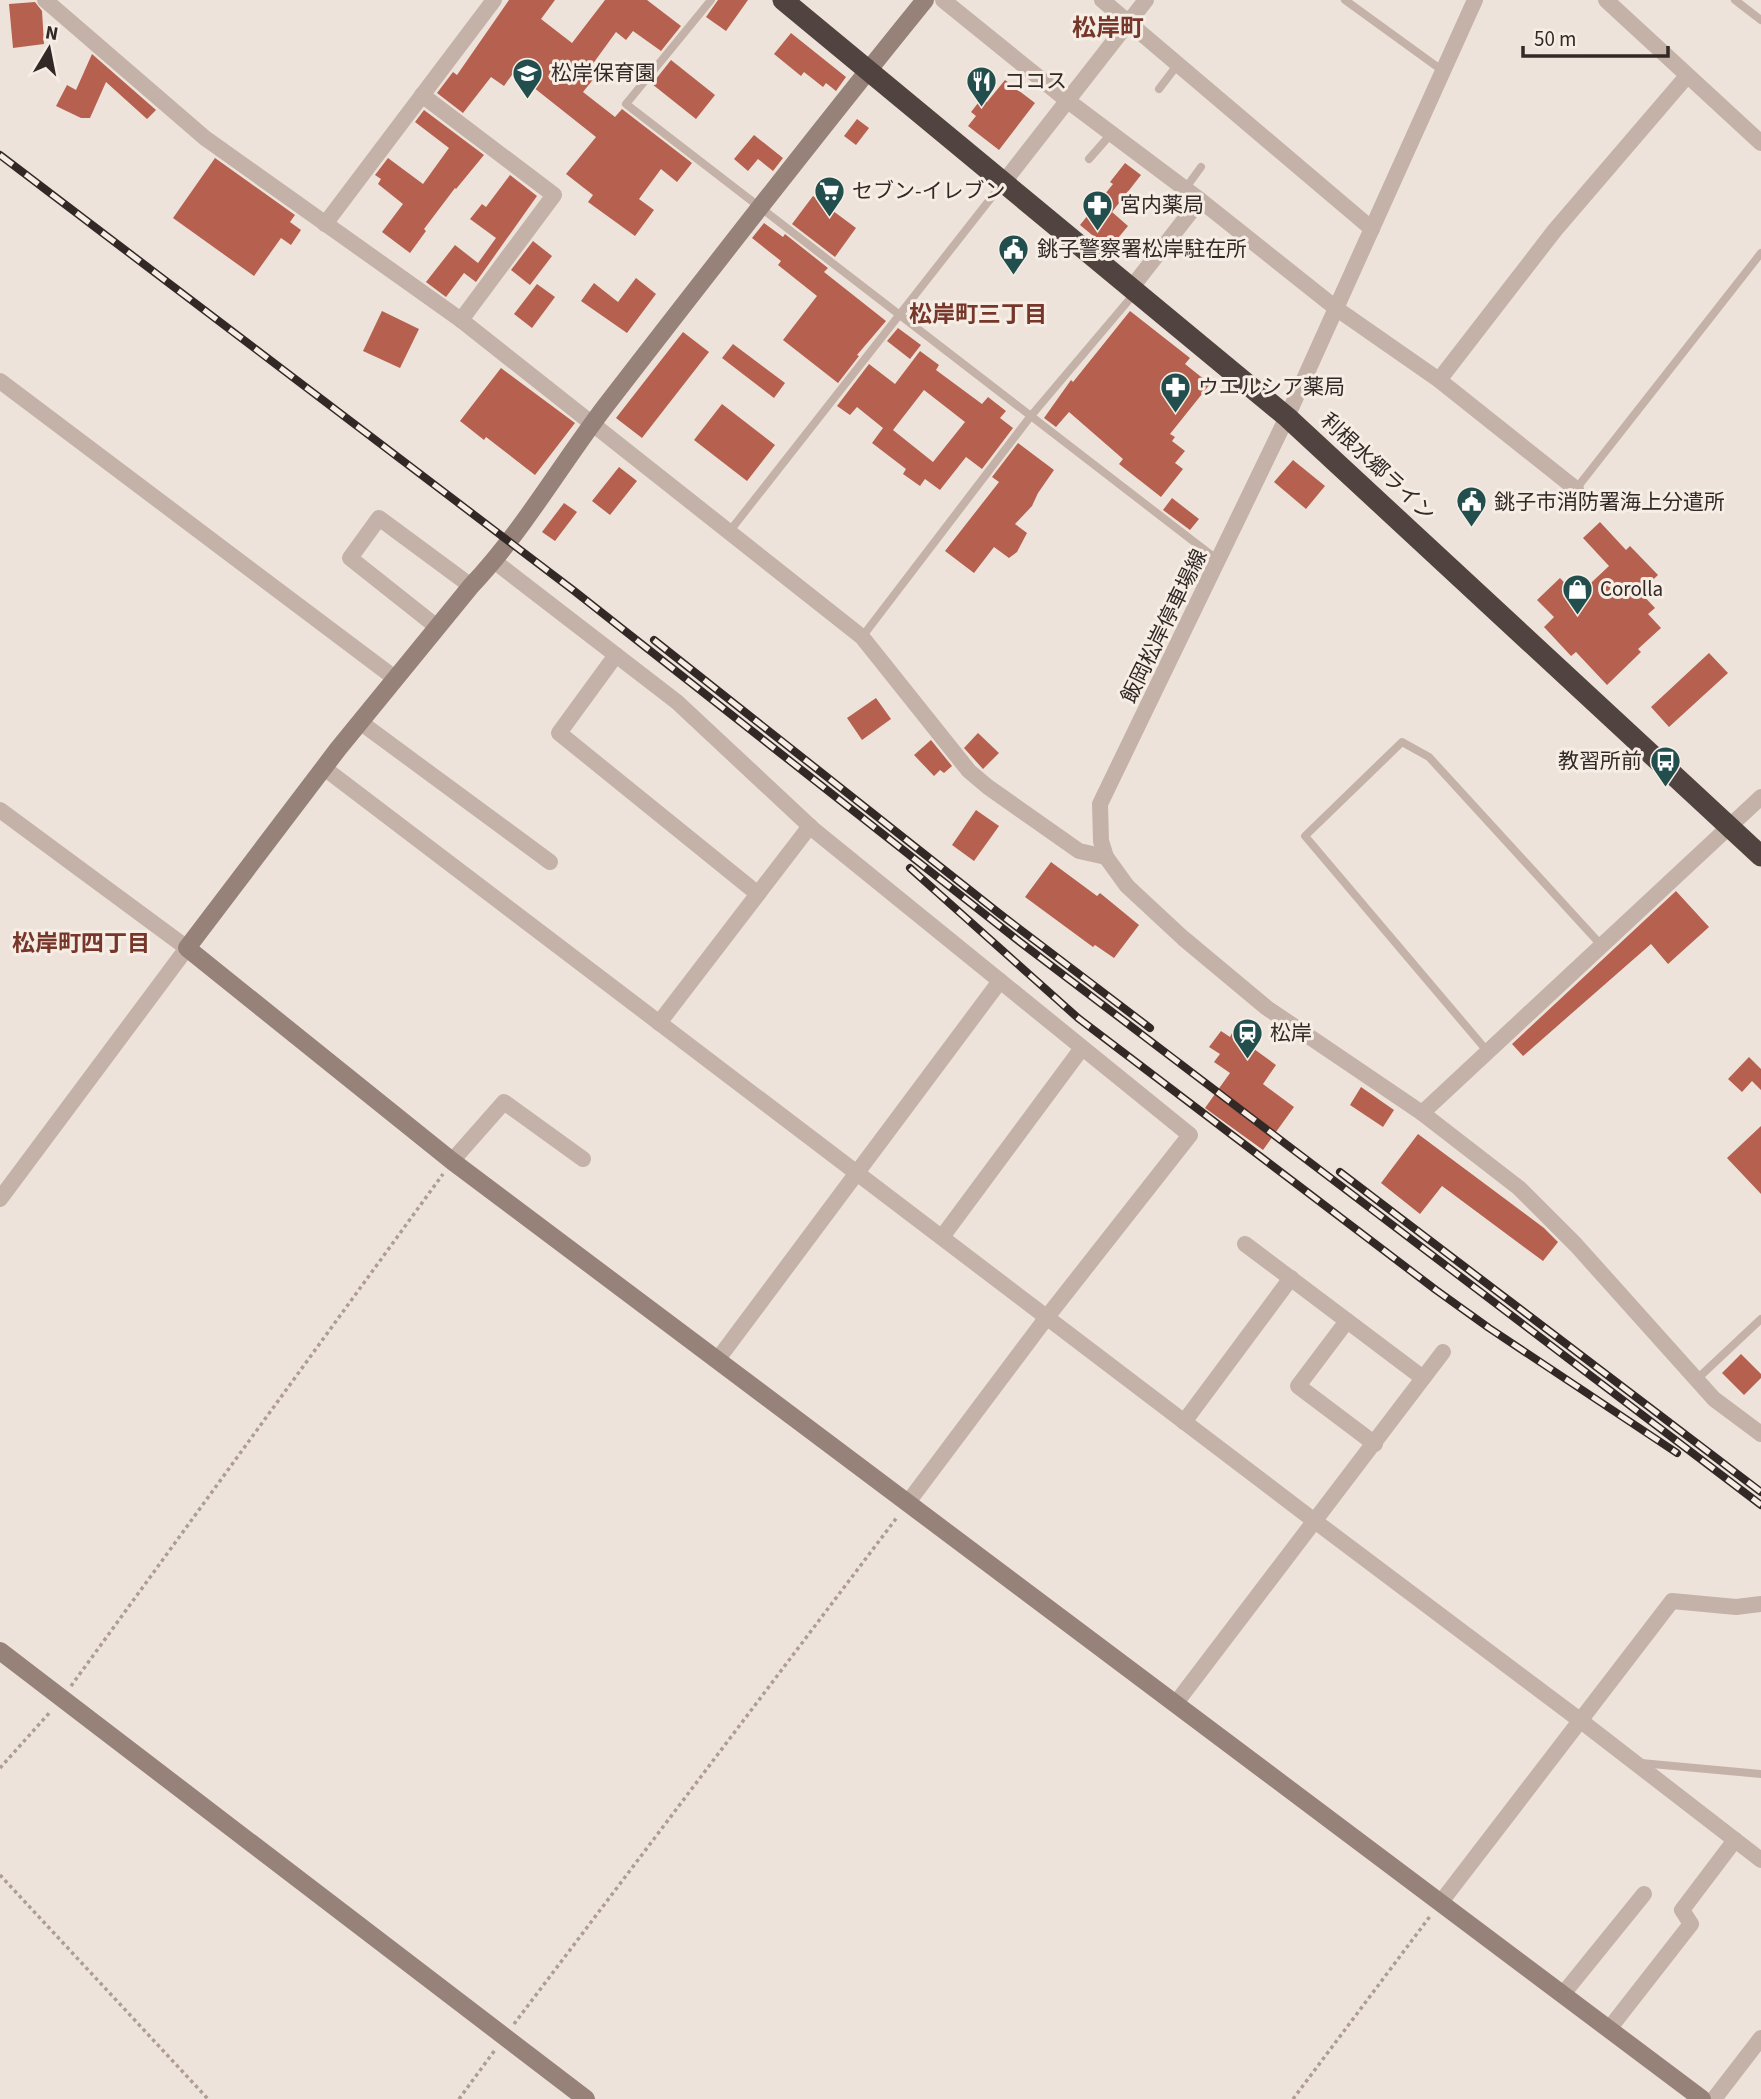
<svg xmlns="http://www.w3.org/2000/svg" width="1761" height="2099" viewBox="0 0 1761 2099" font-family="'Source Sans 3','Noto Sans JP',sans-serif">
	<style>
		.building { fill: #b6614f; fill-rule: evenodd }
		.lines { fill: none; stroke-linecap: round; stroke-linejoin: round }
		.path { stroke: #af9d92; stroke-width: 3.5; stroke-dasharray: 3.5 3.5; stroke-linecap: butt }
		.lane { stroke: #c4b2a8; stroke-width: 8 }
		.street { stroke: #c4b2a8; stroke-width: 16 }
		.secondary { stroke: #978279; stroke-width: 18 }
		.highway { stroke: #51433f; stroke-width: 21 }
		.rail-casing { stroke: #322927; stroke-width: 8 }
		.rail { stroke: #f6ede5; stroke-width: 5; stroke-dasharray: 16; stroke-linecap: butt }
		.labels { text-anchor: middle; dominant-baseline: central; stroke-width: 6; stroke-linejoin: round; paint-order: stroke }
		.poi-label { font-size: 21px; fill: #322927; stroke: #f6ede5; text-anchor: start }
		.street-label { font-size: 21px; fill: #322927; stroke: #f6ede5 }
		.neighbourhood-label { font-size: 23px; font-weight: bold; fill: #76372a; stroke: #f6ede5 }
		.quarter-label { font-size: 24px; font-weight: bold; fill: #76372a; stroke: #f6ede5 }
	</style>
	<rect width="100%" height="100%" fill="#eee3da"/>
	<g class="building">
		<polygon points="509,0 555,0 541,19 572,43 605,0 647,0 681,26 661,51 633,31 626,40 616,32 592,65 600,71 583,92 615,117 622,109 692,163 677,182 661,169 639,199 654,210 635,236 588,202 593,195 566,174 596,137 514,72 504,86 491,77 463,113 437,93 453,72 457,75"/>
		<polygon points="718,0 748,0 726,31 706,17"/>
		<polygon points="35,2 42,11 44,44 13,48 9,4"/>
		<polygon points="791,33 846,77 836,91 826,83 823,87 804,72 801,76 774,54"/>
		<polygon points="92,54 156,110 147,119 106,82 90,118 81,118 56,106 67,85 76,90"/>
		<polygon points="671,60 715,95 696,119 652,84"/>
		<polygon points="1005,80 1035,103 999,150 968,126 976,116 971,112 982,98 987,102"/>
		<polygon points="424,110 484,155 456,189 455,188 424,229 426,231 410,253 382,232 403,204 378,184 381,179 375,175 388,158 423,184 449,148 415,122"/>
		<polygon points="857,119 869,128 856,145 844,136"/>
		<polygon points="754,135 783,158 773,171 758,159 748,171 734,159"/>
		<polygon points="215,158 295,215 290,222 301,230 291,245 281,238 254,276 173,218"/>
		<polygon points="1125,163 1141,175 1112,212 1128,226 1109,249 1080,225 1113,184 1110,182"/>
		<polygon points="510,175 537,196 476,282 464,273 446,297 426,282 455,245 478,263 496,238 470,219 482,204 486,207"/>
		<polygon points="813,196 856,228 835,257 792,224"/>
		<polygon points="764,223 783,237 785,234 828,268 824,272 886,321 857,355 859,356 838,383 783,340 817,296 778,265 781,261 752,238"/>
		<polygon points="533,241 552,256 530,285 511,270"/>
		<polygon points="636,278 656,294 627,333 581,301 594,283 618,302"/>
		<polygon points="537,284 555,297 532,328 514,314"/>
		<polygon points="382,311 419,329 400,368 363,351"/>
		<polygon points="1130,311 1190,358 1185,364 1210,384 1170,434 1175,437 1172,441 1185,451 1175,463 1183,469 1161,497 1119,464 1123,459 1069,412 1056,427 1044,418 1071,380 1073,382"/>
		<polygon points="898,328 921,345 910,359 887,341"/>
		<polygon points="683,332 709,352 642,438 616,418"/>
		<polygon points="733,344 785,383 774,398 722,358"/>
		<path d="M920,351L939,365L936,370L982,404L988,397L1006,411L1000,418L1013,428L982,469L966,457L940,490L925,479L920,486L903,474L906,469L872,443L883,428L857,407L850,415L837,406L869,364L895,384ZM924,390L965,422L933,462L893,430Z"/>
		<polygon points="501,368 575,423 535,475 486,437 484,440 460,421"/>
		<polygon points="722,404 775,445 747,481 694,440"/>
		<polygon points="1018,443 1054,470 1038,493 1032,506 1015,524 1027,533 1017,552 1009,558 994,547 974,573 945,551 999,482 992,477"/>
		<polygon points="1293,460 1325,486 1306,509 1274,482"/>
		<polygon points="619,467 637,481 610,515 592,501"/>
		<polygon points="1172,498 1199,519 1190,530 1163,510"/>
		<polygon points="564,503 577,512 555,541 542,532"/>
		<polygon points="1600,522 1626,550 1630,546 1658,575 1640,592 1655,608 1648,614 1661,628 1638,649 1641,652 1607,685 1576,652 1571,656 1544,627 1554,617 1537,600 1560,578 1577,596 1609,566 1583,538"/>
		<polygon points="1709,653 1728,673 1669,727 1651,707"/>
		<polygon points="876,698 891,719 862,740 847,718"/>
		<polygon points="978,733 999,753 983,769 964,748"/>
		<polygon points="931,740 952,766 944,773 940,770 934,776 914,755"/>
		<polygon points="976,810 999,826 974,861 952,845"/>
		<polygon points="1051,862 1097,896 1100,893 1139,925 1114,958 1095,945 1093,947 1025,897"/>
		<polygon points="1676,891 1709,927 1668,964 1651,944 1523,1056 1512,1044"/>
		<polygon points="1221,1031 1230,1037 1232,1033 1276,1065 1263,1084 1294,1107 1263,1150 1205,1108 1230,1073 1214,1062 1220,1054 1209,1047"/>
		<polygon points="1749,1057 1761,1069 1761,1090 1752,1081 1742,1092 1728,1079"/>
		<polygon points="1361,1087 1394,1110 1383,1127 1350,1105"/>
		<polygon points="1761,1126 1761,1194 1727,1158"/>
		<polygon points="1418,1134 1544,1228 1558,1242 1543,1261 1442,1186 1420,1214 1381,1183"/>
		<polygon points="1741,1354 1761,1374 1761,1378 1744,1395 1722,1373"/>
	</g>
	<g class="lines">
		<g class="path">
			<polyline points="71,1686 443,1174"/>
			<polyline points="0,1768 51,1711"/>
			<polyline points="0,1875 208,2099"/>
			<polyline points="514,2024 898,1516"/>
			<polyline points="459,2099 495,2050"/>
			<polyline points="1293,2099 1431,1915"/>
		</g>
		<g class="lane">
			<polyline points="711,0 626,104 1219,561"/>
			<polyline points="1345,0 1443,71"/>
			<polyline points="1735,0 1761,20"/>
			<polyline points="1159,89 1178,64"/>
			<polyline points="1089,159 1111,134"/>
			<polyline points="1185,189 1201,167"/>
			<polyline points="1576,489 1761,253"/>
			<polyline points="729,532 1002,184"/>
			<polyline points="862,637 1030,417 1134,294"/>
			<polyline points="1488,1052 1305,836 1402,742 1429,757 1602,946"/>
			<polyline points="1696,1380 1761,1319"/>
			<polyline points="1641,1763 1761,1774"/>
		</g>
		<g class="street">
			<polyline points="45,0 205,138 461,320 862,637 969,771 988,787 1079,851 1106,857"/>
			<polyline points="943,0 1068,101 1200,200 1337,309 1439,380 1576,489"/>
			<polyline points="1102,0 1372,229"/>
			<polyline points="1475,0 1287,417 1100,804 1101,841 1106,857 1127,886 1183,938 1267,1008 1422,1113 1519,1188 1576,1245 1714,1399 1761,1434"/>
			<polyline points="1606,0 1761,143"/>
			<polyline points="422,95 554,195 461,320"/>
			<polyline points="1004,182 1146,0"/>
			<polyline points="325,224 494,0"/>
			<polyline points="1132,287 1200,200"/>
			<polyline points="1439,380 1555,230 1687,76"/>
			<polyline points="0,381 396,679"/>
			<polyline points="494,561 677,702 814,830 1190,1135 1047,1317 909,1501"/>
			<polyline points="437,627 350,558 379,518 471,586"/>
			<polyline points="616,655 559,733 758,894"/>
			<polyline points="360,722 550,862"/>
			<polyline points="324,768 1316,1522 1581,1721 1761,1860"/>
			<polyline points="0,810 187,948 0,1199"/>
			<polyline points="659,1023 810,826"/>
			<polyline points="1422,1113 1761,797"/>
			<polyline points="452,1161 504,1102 583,1159"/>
			<polyline points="942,1237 1082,1048"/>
			<polyline points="1245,1244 1423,1378"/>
			<polyline points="1347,1321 1298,1386 1375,1444"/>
			<polyline points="718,1359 1000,981"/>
			<polyline points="1184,1422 1291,1278"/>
			<polyline points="1176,1703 1443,1352"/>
			<polyline points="1441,1902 1672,1601 1736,1607 1761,1604"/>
			<polyline points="1563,1994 1644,1894"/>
			<polyline points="1609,2029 1691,1924 1682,1910 1735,1840"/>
			<polyline points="1714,2099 1761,2038"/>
		</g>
		<g class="secondary">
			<path d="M925,0C817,133 712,268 607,404C561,464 523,531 471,586L338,749L187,948L452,1161L1702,2099"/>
			<polyline points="0,1651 586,2099"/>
		</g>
		<polyline class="highway" points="783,0 1287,417 1761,856"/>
		<defs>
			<g id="rail">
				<polyline points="0,155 573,590 1020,942 1761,1505"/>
				<polyline points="654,640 1000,914 1150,1028"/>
				<polyline points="910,868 1078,1018 1436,1290 1489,1328 1677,1453"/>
				<polyline points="1340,1172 1761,1492"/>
			</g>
		</defs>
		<use href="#rail" class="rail-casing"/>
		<use href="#rail" class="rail"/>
	</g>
	<defs>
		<symbol id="school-pin" viewBox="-11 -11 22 30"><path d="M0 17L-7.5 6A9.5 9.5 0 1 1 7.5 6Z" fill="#224e4d" stroke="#f6ede5"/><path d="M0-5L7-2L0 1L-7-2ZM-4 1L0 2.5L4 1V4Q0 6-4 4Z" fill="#fff"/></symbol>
		<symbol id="restaurant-pin" viewBox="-11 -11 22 30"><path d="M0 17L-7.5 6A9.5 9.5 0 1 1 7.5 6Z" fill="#224e4d" stroke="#f6ede5"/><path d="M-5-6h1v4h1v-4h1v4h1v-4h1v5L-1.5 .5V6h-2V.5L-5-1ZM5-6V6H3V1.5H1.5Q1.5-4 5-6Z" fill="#fff"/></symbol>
		<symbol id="supermarket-pin" viewBox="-11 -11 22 30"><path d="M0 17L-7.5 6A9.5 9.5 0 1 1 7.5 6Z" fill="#224e4d" stroke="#f6ede5"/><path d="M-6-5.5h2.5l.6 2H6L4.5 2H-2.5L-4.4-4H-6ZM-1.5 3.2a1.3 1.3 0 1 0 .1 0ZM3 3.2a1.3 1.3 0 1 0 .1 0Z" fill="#fff"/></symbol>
		<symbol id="pharmacy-pin" viewBox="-11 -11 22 30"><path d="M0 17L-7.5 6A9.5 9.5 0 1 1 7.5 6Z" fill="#224e4d" stroke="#f6ede5"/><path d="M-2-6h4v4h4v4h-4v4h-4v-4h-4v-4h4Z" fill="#fff"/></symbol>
		<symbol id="civic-pin" viewBox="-11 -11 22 30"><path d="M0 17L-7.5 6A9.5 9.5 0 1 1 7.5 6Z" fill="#224e4d" stroke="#f6ede5"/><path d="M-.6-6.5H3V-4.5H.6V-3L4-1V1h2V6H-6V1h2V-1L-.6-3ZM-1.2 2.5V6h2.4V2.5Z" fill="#fff"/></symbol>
		<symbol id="shop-pin" viewBox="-11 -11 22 30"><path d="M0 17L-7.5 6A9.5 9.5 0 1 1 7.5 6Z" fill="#224e4d" stroke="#f6ede5"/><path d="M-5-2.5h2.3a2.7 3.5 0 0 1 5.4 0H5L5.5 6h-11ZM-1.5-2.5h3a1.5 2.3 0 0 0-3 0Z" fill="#fff"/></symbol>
		<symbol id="bus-pin" viewBox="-11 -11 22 30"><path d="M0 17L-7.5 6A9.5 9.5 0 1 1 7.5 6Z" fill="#224e4d" stroke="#f6ede5"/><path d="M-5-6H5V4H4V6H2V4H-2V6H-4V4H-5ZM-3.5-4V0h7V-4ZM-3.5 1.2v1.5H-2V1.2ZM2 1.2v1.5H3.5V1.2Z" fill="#fff"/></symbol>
		<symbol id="station-pin" viewBox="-11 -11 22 30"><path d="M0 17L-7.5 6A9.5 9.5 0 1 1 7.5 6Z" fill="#224e4d" stroke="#f6ede5"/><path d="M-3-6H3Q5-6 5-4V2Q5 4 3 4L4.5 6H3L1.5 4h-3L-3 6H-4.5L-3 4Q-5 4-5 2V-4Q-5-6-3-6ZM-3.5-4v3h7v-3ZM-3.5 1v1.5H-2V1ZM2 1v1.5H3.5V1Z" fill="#fff"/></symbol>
	</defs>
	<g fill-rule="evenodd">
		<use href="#school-pin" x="510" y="56" width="35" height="47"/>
		<use href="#restaurant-pin" x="964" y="64" width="35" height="47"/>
		<use href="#supermarket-pin" x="812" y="174" width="35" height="47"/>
		<use href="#pharmacy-pin" x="1080" y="188" width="35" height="47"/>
		<use href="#civic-pin" x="996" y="232" width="35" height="47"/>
		<use href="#pharmacy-pin" x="1158" y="370" width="35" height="47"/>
		<use href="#civic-pin" x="1454" y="484" width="35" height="47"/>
		<use href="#shop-pin" x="1560" y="572" width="35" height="47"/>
		<use href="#bus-pin" x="1648" y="744" width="35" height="47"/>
		<use href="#station-pin" x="1230" y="1016" width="35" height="47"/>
	</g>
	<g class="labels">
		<g class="poi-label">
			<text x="551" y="73">松岸保育園</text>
			<text x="1004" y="81">ココス</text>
			<text x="852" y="191">セブン-イレブン</text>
			<text x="1120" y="205">宮内薬局</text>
			<text x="1037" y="249">銚子警察署松岸駐在所</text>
			<text x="1198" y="387">ウエルシア薬局</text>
			<text x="1494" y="502">銚子市消防署海上分遣所</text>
			<text x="1600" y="589">Corolla</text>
			<text x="1642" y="761" text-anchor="end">教習所前</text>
			<text x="1270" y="1033">松岸</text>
		</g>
		<g class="street-label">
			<text transform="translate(1378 467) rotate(43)">利根水郷ライン</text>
			<text transform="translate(1164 626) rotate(-64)">飯岡松岸停車場線</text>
		</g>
		<g class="neighbourhood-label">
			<text x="978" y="314">松岸町三丁目</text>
			<text x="81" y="943">松岸町四丁目</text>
		</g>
		<g class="quarter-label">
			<text x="1108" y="28">松岸町</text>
		</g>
	</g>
	<g transform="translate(49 49) rotate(10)" stroke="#f6ede5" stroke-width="5" paint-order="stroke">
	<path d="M0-5L12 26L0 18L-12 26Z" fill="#322927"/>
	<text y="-10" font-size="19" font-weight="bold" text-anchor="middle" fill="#322927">N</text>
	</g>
	<path d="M1523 46v10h145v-10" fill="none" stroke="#322927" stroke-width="3.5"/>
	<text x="1534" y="46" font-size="21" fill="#322927" stroke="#f6ede5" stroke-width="5" paint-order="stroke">50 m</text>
</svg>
